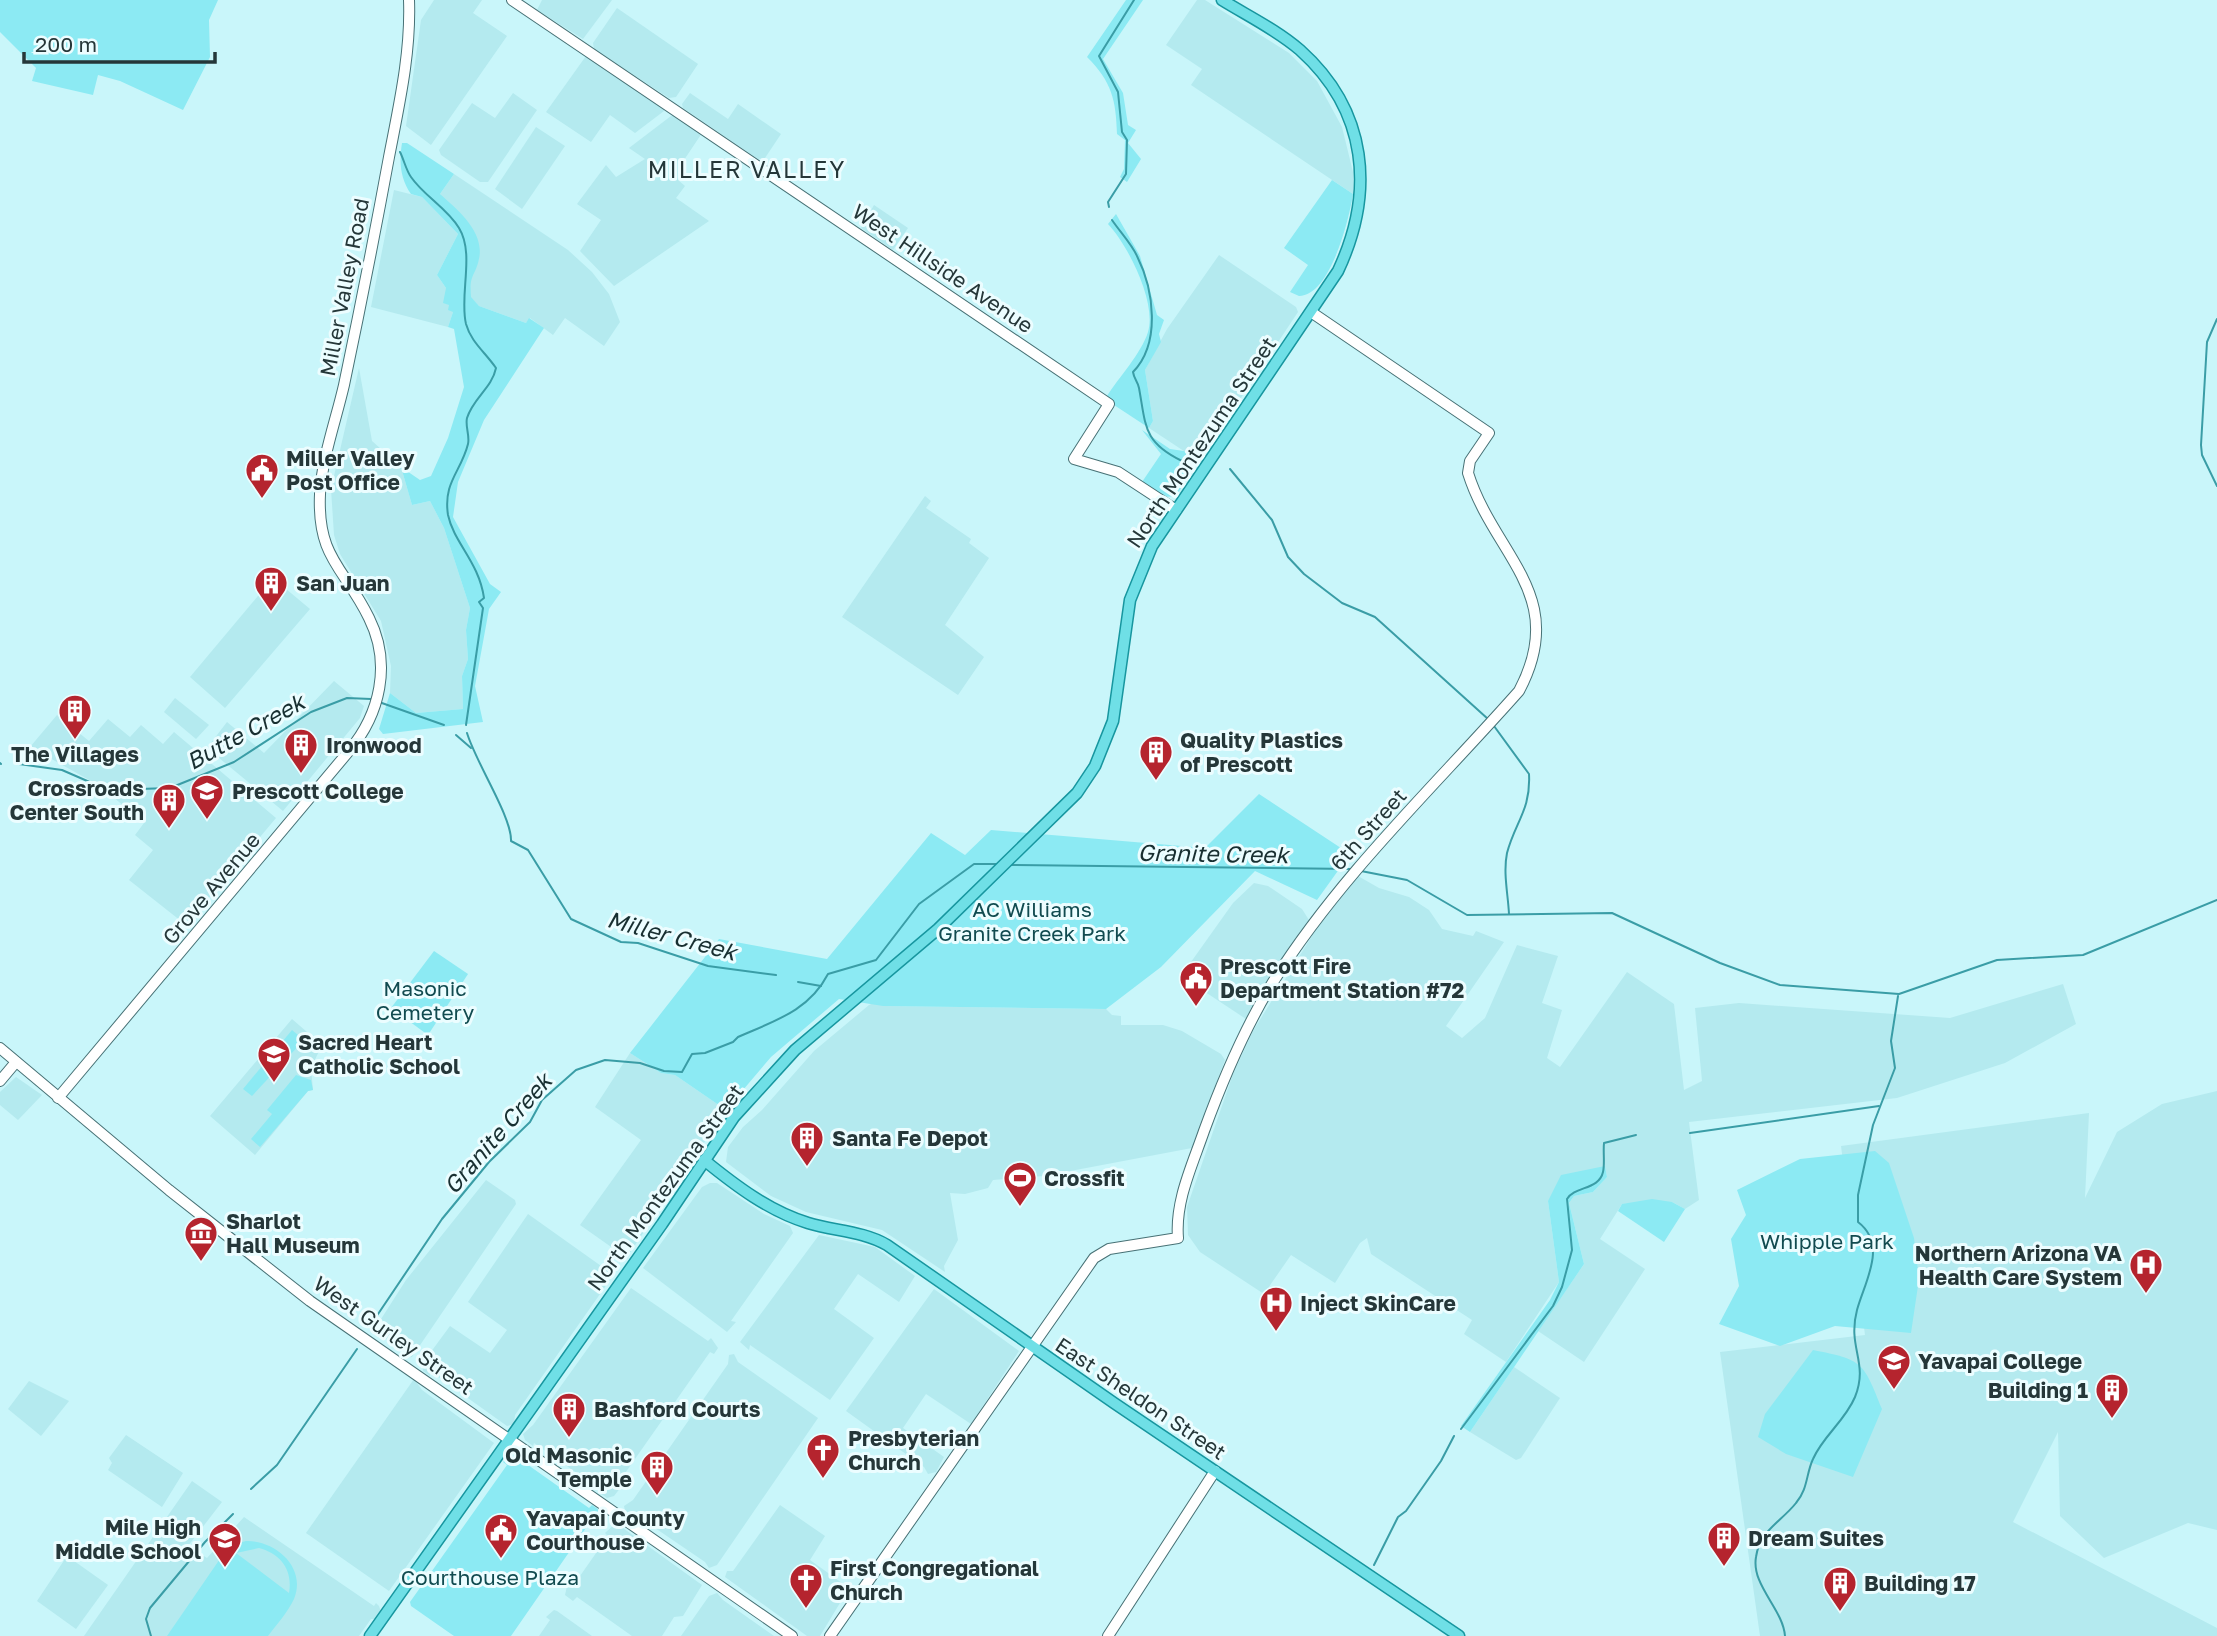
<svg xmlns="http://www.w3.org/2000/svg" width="2217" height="1636" viewBox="0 0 2217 1636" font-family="'Golos Text',sans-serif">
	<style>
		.built { fill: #b4eaef }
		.green { fill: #8ceaf3; fill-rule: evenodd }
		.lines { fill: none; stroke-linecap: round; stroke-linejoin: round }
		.stream { stroke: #3a9da6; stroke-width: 2 }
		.secondary-casing { stroke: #477175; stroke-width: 12 }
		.primary-casing { stroke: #17969f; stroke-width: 13 }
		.secondary { stroke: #fff; stroke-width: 10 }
		.primary { stroke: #6fdfe6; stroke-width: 10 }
		.labels { text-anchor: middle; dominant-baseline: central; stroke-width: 6; stroke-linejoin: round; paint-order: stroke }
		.street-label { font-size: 21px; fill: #253739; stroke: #ecfdff }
		.poi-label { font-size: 21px; font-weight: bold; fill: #253739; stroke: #ecfdff; text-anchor: start }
		.park-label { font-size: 21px; fill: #114b50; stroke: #ecfdff }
		.neighbourhood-label { font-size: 23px; letter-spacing: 2px; fill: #253739; stroke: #ecfdff }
		.water-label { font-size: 23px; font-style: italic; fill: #182f31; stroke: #ecfdff }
	</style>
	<rect width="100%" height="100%" fill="#c9f6fa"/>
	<g class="built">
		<polygon points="434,0 482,0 473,13 507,36 431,145 406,126 421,20"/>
		<polygon points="542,0 612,0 583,39 537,10"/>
		<polygon points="1197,0 1205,0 1289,53 1317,81 1342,127 1353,172 1353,194 1191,85 1202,69 1166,45"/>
		<polygon points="617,8 698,64 676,97 669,98 594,49 593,43"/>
		<polygon points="586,56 664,107 664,111 635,133 610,115 591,142 546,112"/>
		<polygon points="513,93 537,110 488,182 480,182 441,155 439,150 472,103 495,118"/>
		<polygon points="690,93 728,119 738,104 781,134 765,158 758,159 683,108 682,104"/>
		<polygon points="671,116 675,116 702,133 682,163 686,167 678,180 685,186 676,198 709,221 614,286 580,251 601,220 577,204 606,165 616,177 645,159 629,148"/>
		<polygon points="536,127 565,146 522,209 495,189"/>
		<polygon points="454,174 568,250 592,272 609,294 620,322 604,346 565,318 553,335 530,318 526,323 479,306 470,297 469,277 479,259 440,194"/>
		<polygon points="394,190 422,197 458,234 437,275 446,288 453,312 448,327 371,307"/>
		<polygon points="874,205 908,228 893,250 861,228"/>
		<polygon points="1219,255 1296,307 1298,312 1199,461 1149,428 1153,421 1145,370 1167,329"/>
		<polygon points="359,368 372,441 401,467 412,505 430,501 444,528 470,608 466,630 468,659 462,676 463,709 416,713 390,693 391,666 381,621 340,554 334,535 331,489"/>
		<polygon points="925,496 931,501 926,508 971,539 969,543 989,558 945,625 984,657 958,695 842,617"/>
		<polygon points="273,578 310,609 225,708 190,677"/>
		<polygon points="334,681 364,706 360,718 283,811 207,748 227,722 264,753"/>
		<polygon points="175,698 209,725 196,739 164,712"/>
		<polygon points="57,715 89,741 108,719 130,737 141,725 163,744 174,732 276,818 186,925 129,880 153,850 135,835 144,823 100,786 30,747"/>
		<polygon points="1358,876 1379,888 1409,897 1429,910 1442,929 1473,936 1476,931 1504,942 1446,1026 1462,1038 1485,1018 1517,945 1558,956 1542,1003 1562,1010 1547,1058 1560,1067 1627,972 1674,1004 1684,1090 1702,1081 1695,1008 1739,1003 1950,1018 2063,984 2076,1024 2005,1063 1897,1098 1689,1122 1699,1200 1685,1209 1672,1202 1622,1204 1600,1239 1645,1269 1584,1362 1538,1331 1584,1264 1569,1203 1574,1196 1593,1192 1607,1177 1605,1166 1548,1201 1559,1282 1506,1362 1464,1334 1472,1320 1371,1254 1367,1238 1360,1243 1335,1283 1291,1255 1264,1294 1200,1252 1188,1235 1187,1207 1233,1074 1253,1031 1315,931"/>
		<polygon points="1254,883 1268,886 1302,909 1309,920 1246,1019 1181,976 1233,903"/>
		<polygon points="879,1000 884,1006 1106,1009 1112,1015 1121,1016 1121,1025 1163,1025 1182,1031 1221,1054 1225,1060 1192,1148 1044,1176 993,1180 988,1188 965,1194 950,1193 958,1240 944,1266 945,1272 882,1230 806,1212 771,1196 726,1162 728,1147 743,1127 762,1110 814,1051 869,1005"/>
		<polygon points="292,1019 322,1045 311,1068 313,1090 308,1091 255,1155 210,1116"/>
		<polygon points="630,1053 661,1073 675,1075 726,1110 629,1254 624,1256 580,1225 641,1140 595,1107"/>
		<polygon points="16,1077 42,1095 18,1120 0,1105 0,1092"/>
		<polygon points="2217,1091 2217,1530 2188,1523 2104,1558 2060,1516 2058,1432 2013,1522 2217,1628 2217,1636 1760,1636 1720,1352 1865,1335 1841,1146 2089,1113 2085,1198 2117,1132 2162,1104"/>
		<polygon points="486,1180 515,1200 516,1204 412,1357 405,1358 401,1349 374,1330 406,1280"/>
		<polygon points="710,1183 717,1183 764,1214 790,1226 793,1233 731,1321 736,1322 727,1332 643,1268 702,1187"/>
		<polygon points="528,1214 611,1273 612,1277 515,1415 514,1424 507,1426 430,1371 430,1376 423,1371 422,1364 450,1326 490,1353 507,1330 468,1302"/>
		<polygon points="819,1235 875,1247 915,1276 899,1302 858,1274 834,1309 874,1338 830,1400 750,1345 749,1350 740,1342"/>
		<polygon points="631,1288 708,1341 711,1338 718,1348 714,1354 710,1352 616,1486 621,1487 614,1496 607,1498 600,1493 601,1490 534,1443 533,1446 525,1440 523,1434 533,1425"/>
		<polygon points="934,1289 1019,1351 971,1424 926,1394 903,1428 944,1457 936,1472 928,1474 924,1467 846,1411"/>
		<polygon points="734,1354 738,1362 818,1418 717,1565 709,1568 705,1562 633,1513 633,1517 625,1511 624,1506 633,1500 728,1364 729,1355"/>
		<polygon points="1514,1367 1560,1398 1521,1458 1516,1460 1470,1432"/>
		<polygon points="414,1379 422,1390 494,1443 389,1591 306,1533"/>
		<polygon points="29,1381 69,1401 41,1436 8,1409"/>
		<polygon points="126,1435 183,1473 162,1507 108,1470 112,1463 109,1458"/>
		<polygon points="192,1481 222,1502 188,1546 207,1558 244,1517 374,1606 376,1603 379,1606 381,1612 377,1619 371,1619 359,1636 84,1636"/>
		<polygon points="780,1505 825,1536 810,1560 849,1588 820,1636 807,1636 725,1577 727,1571 733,1571"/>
		<polygon points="616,1523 702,1585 683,1616 674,1617 662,1636 632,1636 577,1597 573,1601 565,1595 567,1586 573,1586 608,1536 605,1533"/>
		<polygon points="67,1556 108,1585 76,1629 37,1601"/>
		<polygon points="717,1593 723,1600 774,1636 681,1636 709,1596"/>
		<polygon points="554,1610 557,1611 592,1636 539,1636 550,1620 546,1617"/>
	</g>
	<g class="green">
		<polygon points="0,0 218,0 209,20 210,57 183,110 120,81 98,75 93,95 32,81 36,68 0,32"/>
		<path d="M1126,0H1143L1103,59L1123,93L1128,125L1136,130L1128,143L1141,159L1127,182L1120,177L1124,169L1125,140L1117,134C1116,100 1112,82 1087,57Z"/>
		<path d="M402,143H407L454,174L440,194C458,210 485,232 479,259C475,277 469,274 471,297L479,306L526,323L529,318L544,328L484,420L458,482L453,517L490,584L501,592L489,609L475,686L483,722L383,734L379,729L390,693L416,713L463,709L462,676L468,659L466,630L470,608L444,528L430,501L412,505L401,467L420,480L431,476L448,438L464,387L454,329L448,327L453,312L448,310L449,305L443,303L446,288L437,275L458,234L422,197L411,194C400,178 399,162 402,143Z"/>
		<path d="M1332,180L1353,194C1349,220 1330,296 1299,296L1290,292L1308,265L1284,248Z"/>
		<path d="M1116,214L1140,256L1157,315L1164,320L1159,334L1161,342L1145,370L1153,421L1149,428L1111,403L1107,396C1119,377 1141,354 1148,332C1157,303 1128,245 1108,224Z"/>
		<polygon points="1142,430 1170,449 1184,451 1199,461 1176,496 1165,497 1142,482 1161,454"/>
		<polygon points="1259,794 1350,854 1317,900 1255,871 1161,967 1106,1009 883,1006 839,999 771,1057 726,1110 675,1075 661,1073 630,1053 719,939 827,959 931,833 965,855 991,830 1205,848"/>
		<polygon points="434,951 468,974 428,1035 391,1008"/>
		<polygon points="292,1030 304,1040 252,1096 243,1089"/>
		<polygon points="296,1075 311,1080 313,1090 308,1091 260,1147 251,1139 272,1114 267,1110"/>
		<polygon points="1875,1151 1889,1163 1914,1238 1919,1279 1911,1333 1835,1326 1780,1346 1719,1324 1739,1286 1731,1239 1746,1215 1737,1190 1800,1159"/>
		<polygon points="1605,1166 1607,1177 1593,1192 1574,1196 1569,1203 1584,1264 1470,1432 1461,1426 1550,1300 1559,1282 1548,1201 1561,1175"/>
		<polygon points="1652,1199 1672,1202 1685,1209 1664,1242 1618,1211 1622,1204"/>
		<path d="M1813,1350C1863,1360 1863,1361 1882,1409L1853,1477L1786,1454L1758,1437L1765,1414Z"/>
		<polygon points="512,1453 519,1454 521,1460 589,1508 592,1505 599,1510 600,1517 597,1522 590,1522 511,1636 454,1636 411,1606 410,1602 507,1465 503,1462"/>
		<path d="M246,1541C275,1540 307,1567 294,1599C288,1612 277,1624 268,1636H167L224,1553L235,1544ZM259,1548C281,1554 293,1570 289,1593L236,1553Z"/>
	</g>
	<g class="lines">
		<g class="stream">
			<path d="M400,152C404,160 406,170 411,177C424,196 447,208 459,228C475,254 459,295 466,324C471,342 485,352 496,368C492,388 473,398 467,418C465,426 470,436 468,444C461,472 443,482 448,515C454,543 479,562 484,598L479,602L483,608L466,725"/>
			<polyline points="1109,207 1108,202 1126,174 1127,140 1122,132 1118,92 1099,56 1134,0"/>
			<path d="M1112,220C1120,232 1131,243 1137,256C1154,290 1161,343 1133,372C1134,379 1138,382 1139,388C1146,426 1143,442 1182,461"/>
			<polyline points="2217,319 2207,342 2201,445 2202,455 2217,486"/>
			<polyline points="1230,469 1272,520 1288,557 1304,574 1342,603 1375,617 1488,719"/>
			<polyline points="379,702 444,725"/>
			<path d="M1494,726L1529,774C1531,810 1515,822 1507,853C1503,873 1508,894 1509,914"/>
			<path d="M467,733C476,763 512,817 511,841L528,850L571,919L621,942L638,943L708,966L776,975"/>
			<polyline points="456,735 471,748"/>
			<polyline points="0,763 1,764"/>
			<polyline points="19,764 62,770 108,790 170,788 234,762 311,712 347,698 371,699"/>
			<polyline points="1011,865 1352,869"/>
			<polyline points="1361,871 1407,880 1467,915 1612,913 1720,963 1780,985 1899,994 1997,960 2083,955 2217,900"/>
			<polyline points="798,982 821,986"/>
			<polyline points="1690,1133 1879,1106"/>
			<path d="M372,1323L442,1219L489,1162L530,1122L542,1100L576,1070L605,1060L640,1063L664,1071L682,1072L692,1054L705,1053L733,1042L738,1037C774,1021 809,1011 828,974L876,960L919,904L974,864H999"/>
			<path d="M1461,1429L1553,1306L1562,1287L1572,1250L1567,1199C1575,1186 1599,1190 1603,1172C1605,1164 1603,1152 1604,1143L1636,1135"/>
			<polyline points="251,1489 277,1465 357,1349"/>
			<polyline points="1374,1565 1398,1517 1406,1511 1441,1461 1454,1436"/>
			<polyline points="151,1636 146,1619 150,1608 205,1542 233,1514"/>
			<path d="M1785,1636C1783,1609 1751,1585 1756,1557C1760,1530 1781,1522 1796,1503C1808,1489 1806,1474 1813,1459C1823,1436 1845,1421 1855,1397C1869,1362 1847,1348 1857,1310C1865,1281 1888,1245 1858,1222V1195L1873,1125L1895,1068L1891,1041L1898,996"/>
		</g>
		<defs>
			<g id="secondary">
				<polyline points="512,0 1109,404 1074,459 1118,472 1176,510"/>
				<polyline points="0,1048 169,1190 310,1301 792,1636"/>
				<polyline points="0,1081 16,1062"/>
				<path d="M58,1098L349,751C380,714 392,664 369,618C345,568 317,559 320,494C322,458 336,420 344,385C360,309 375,233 389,157C399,105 411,53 409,0"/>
				<path d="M830,1636L1094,1258L1109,1249L1178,1238C1175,1201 1192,1166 1204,1131C1223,1079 1244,1029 1273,982C1341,874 1435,786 1519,691C1570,595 1494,556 1468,473L1470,461L1489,433L1311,312"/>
				<polyline points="1108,1636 1215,1471"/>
			</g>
			<g id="primary">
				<path d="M704,1160C736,1186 769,1211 808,1223C834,1231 863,1231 887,1245L1114,1403L1459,1636"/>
				<path d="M370,1636L662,1224L734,1117L795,1050L938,929L1077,793L1095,766L1113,721L1130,600L1152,546L1338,271C1375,192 1368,111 1300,50C1277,30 1248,16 1222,0"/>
			</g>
		</defs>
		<use href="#secondary" class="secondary-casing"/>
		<use href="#primary" class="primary-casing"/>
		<use href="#secondary" class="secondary"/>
		<use href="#primary" class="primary"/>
	</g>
	<defs>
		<symbol id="civic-pin" viewBox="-11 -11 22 30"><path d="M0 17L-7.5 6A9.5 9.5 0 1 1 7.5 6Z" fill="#b5242e" stroke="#ecfdff"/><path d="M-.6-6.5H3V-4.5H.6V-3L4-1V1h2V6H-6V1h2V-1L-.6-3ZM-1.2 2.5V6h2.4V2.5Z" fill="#fff"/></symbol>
		<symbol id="building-pin" viewBox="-11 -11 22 30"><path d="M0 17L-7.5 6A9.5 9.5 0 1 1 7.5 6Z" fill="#b5242e" stroke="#ecfdff"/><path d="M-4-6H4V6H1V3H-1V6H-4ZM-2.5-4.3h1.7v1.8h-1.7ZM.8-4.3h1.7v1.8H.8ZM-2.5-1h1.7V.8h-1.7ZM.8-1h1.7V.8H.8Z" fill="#fff"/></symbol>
		<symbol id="university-pin" viewBox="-11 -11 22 30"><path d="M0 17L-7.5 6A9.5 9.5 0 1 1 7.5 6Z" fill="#b5242e" stroke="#ecfdff"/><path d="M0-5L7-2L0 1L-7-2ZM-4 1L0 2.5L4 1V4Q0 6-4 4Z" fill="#fff"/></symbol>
		<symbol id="school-pin" viewBox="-11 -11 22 30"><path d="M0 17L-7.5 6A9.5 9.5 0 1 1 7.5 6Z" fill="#b5242e" stroke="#ecfdff"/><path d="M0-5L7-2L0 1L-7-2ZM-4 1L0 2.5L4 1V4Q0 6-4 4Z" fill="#fff"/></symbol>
		<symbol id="stadium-pin" viewBox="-11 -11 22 30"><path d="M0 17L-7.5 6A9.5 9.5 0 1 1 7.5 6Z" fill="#b5242e" stroke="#ecfdff"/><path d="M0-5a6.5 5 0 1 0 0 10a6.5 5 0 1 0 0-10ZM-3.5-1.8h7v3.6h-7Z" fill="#fff"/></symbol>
		<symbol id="museum-pin" viewBox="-11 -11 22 30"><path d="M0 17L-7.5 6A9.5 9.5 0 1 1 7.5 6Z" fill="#b5242e" stroke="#ecfdff"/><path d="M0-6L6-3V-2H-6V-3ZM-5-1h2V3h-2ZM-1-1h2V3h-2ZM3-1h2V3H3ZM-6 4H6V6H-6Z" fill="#fff"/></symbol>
		<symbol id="hospital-pin" viewBox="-11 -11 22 30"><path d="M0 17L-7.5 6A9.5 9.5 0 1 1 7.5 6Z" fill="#b5242e" stroke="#ecfdff"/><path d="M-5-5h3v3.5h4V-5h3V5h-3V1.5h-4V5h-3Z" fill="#fff"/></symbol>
		<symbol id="church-pin" viewBox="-11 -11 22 30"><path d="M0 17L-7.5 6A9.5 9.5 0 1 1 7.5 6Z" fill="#b5242e" stroke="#ecfdff"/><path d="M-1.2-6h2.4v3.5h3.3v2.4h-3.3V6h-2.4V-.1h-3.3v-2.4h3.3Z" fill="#fff"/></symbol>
	</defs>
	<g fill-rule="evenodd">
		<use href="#civic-pin" x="243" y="451" width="38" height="52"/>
		<use href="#building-pin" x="252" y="564" width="38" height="52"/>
		<use href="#building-pin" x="56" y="692" width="38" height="52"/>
		<use href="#building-pin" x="282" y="726" width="38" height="52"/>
		<use href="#building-pin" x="1137" y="733" width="38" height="52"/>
		<use href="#university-pin" x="188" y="772" width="38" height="52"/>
		<use href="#building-pin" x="150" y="781" width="38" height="52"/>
		<use href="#civic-pin" x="1177" y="959" width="38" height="52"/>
		<use href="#school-pin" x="255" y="1035" width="38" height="52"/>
		<use href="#building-pin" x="788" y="1119" width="38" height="52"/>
		<use href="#stadium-pin" x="1001" y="1159" width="38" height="52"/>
		<use href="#museum-pin" x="182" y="1214" width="38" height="52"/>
		<use href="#hospital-pin" x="2127" y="1246" width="38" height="52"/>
		<use href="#hospital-pin" x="1257" y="1284" width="38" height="52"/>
		<use href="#university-pin" x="1875" y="1342" width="38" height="52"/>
		<use href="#building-pin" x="2093" y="1371" width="38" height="52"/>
		<use href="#building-pin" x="550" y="1390" width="38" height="52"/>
		<use href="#church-pin" x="804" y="1431" width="38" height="52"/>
		<use href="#building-pin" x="638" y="1448" width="38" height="52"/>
		<use href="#civic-pin" x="482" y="1511" width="38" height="52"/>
		<use href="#building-pin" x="1705" y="1519" width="38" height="52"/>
		<use href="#school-pin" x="206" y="1520" width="38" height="52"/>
		<use href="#church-pin" x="787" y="1561" width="38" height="52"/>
		<use href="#building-pin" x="1821" y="1564" width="38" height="52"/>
	</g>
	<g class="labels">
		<g class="street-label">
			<text transform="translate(943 268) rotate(34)">West Hillside Avenue</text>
			<text transform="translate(344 287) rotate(-79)">Miller Valley Road</text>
			<text transform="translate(1201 442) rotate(-56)">North Montezuma Street</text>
			<text transform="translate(1368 829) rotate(-48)">6th Street</text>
			<text transform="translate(211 888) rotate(-50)">Grove Avenue</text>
			<text transform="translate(665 1187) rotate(-54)">North Montezuma Street</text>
			<text transform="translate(394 1335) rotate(35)">West Gurley Street</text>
			<text transform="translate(1141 1398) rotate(34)">East Sheldon Street</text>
		</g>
		<g class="poi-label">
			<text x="286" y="458">Miller Valley<tspan x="286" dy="24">Post Office</tspan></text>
			<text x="296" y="583">San Juan</text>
			<text x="1180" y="740">Quality Plastics<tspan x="1180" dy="24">of Prescott</tspan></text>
			<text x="326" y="745">Ironwood</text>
			<text x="75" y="754" text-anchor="middle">The Villages</text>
			<text x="144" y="788" text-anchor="end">Crossroads<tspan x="144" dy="24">Center South</tspan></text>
			<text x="232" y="791">Prescott College</text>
			<text x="1220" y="966">Prescott Fire<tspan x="1220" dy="24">Department Station #72</tspan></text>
			<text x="298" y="1042">Sacred Heart<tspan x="298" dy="24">Catholic School</tspan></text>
			<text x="832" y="1138">Santa Fe Depot</text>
			<text x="1044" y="1178">Crossfit</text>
			<text x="226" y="1221">Sharlot<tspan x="226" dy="24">Hall Museum</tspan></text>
			<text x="2122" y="1253" text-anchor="end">Northern Arizona VA<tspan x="2122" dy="24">Health Care System</tspan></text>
			<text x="1300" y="1303">Inject SkinCare</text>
			<text x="1918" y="1361">Yavapai College</text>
			<text x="2088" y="1390" text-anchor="end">Building 1</text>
			<text x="594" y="1409">Bashford Courts</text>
			<text x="848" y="1438">Presbyterian<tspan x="848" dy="24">Church</tspan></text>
			<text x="632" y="1455" text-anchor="end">Old Masonic<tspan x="632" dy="24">Temple</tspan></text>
			<text x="526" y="1518">Yavapai County<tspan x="526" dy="24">Courthouse</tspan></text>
			<text x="201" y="1527" text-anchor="end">Mile High<tspan x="201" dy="24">Middle School</tspan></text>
			<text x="1748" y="1538">Dream Suites</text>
			<text x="830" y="1568">First Congregational<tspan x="830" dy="24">Church</tspan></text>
			<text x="1864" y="1583">Building 17</text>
		</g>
		<g class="park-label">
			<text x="1032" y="909">AC Williams<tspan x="1032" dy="24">Granite Creek Park</tspan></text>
			<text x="425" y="988">Masonic<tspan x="425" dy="24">Cemetery</tspan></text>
			<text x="1827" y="1241">Whipple Park</text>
			<text x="490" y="1577">Courthouse Plaza</text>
		</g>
		<g class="neighbourhood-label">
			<text x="747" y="169">MILLER VALLEY</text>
		</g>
		<g class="water-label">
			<text transform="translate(245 731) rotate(-29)">Butte Creek</text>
			<text transform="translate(1213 853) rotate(1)">Granite Creek</text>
			<text transform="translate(672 935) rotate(15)">Miller Creek</text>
			<text transform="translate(497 1133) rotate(-49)">Granite Creek</text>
		</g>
	</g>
	<path d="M24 52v10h191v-10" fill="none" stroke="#253739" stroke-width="3.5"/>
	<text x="35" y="52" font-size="21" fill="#253739" stroke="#ecfdff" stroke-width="5" paint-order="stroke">200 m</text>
</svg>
